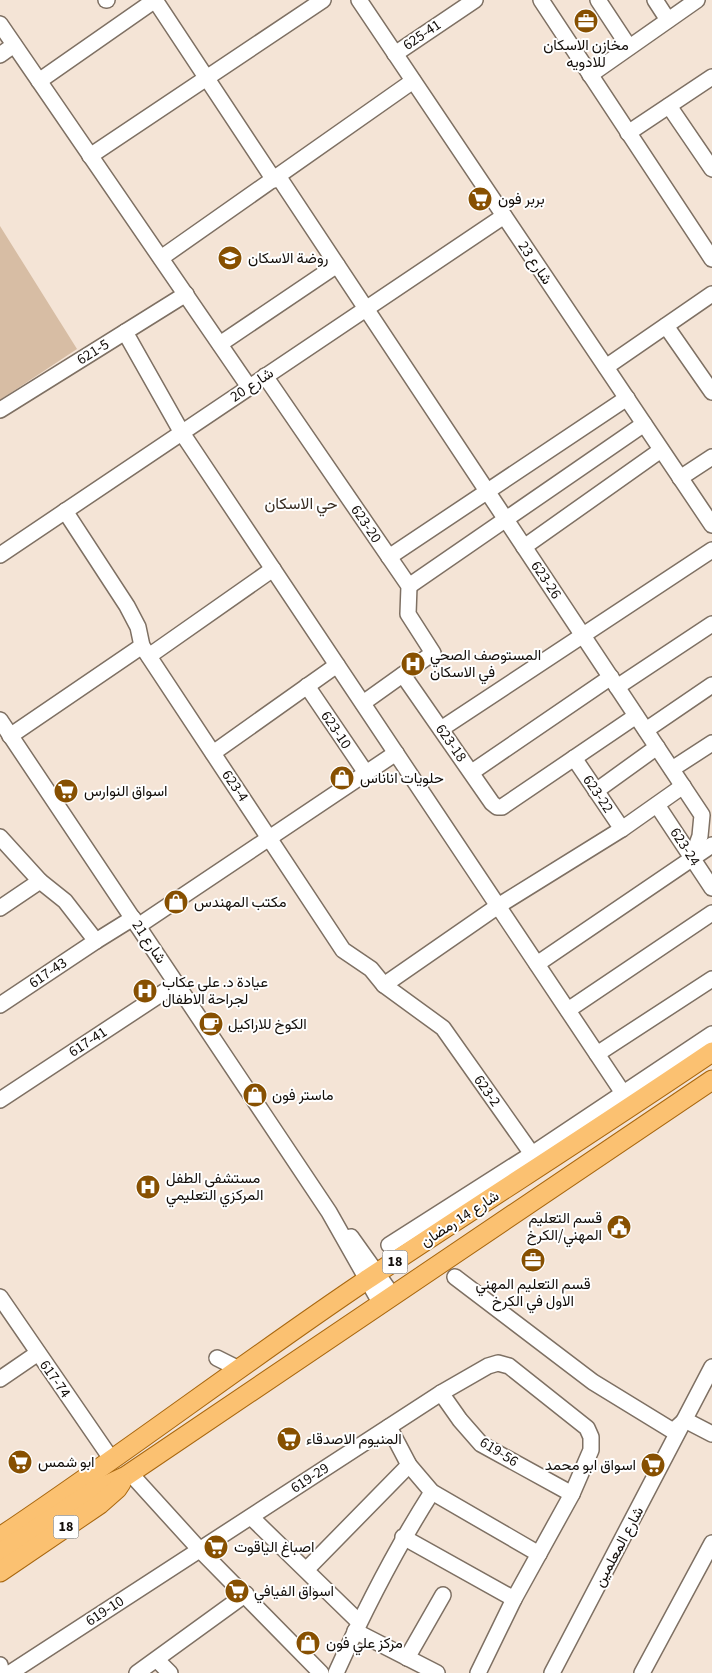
<svg xmlns="http://www.w3.org/2000/svg" width="712" height="1673" viewBox="0 0 712 1673" font-family="'Source Sans 3',Vazirmatn,sans-serif">
	<style>
		.green { fill: #d7bda4 }
		.lines { fill: none; stroke-linecap: round; stroke-linejoin: round }
		.minor-casing { stroke: #7e7063; stroke-width: 18 }
		.major-casing { stroke: #a8670f; stroke-width: 21 }
		.minor { stroke: #fff; stroke-width: 15 }
		.major { stroke: #fbc171; stroke-width: 19 }
		.labels { text-anchor: middle; dominant-baseline: central; stroke-width: 4; stroke-linejoin: round; paint-order: stroke }
		.shield { fill: #fff; stroke: #595653; stroke-width: 1 }
		.shield-label { font-size: 14px; font-weight: bold; fill: #120d09 }
		.street-label { font-size: 15px; fill: #120d09; stroke: #fff }
		.poi-label { font-size: 15px; fill: #120d09; stroke: #fff; text-anchor: start }
		.neighbourhood-label { font-size: 16px; fill: #382c21; stroke: #fff }
	</style>
	<rect width="100%" height="100%" fill="#f4e4d6"/>
	<polygon class="green" points="0,226 77,349 0,400"/>
	<g class="lines">
		<defs>
			<g id="minor">
				<polyline points="106,0 107,0"/>
				<polyline points="155,0 274,180"/>
				<polyline points="359,0 712,525"/>
				<polyline points="541,0 712,259"/>
				<polyline points="598,0 629,47"/>
				<polyline points="655,0 668,20"/>
				<polyline points="0,24 249,387"/>
				<polyline points="395,54 475,0"/>
				<polyline points="0,55 14,45"/>
				<polyline points="590,75 697,0"/>
				<polyline points="39,81 155,0"/>
				<polyline points="669,106 712,169"/>
				<polyline points="628,133 712,77"/>
				<polyline points="90,156 323,0"/>
				<polyline points="278,176 702,815 700,836 692,858"/>
				<polyline points="161,258 413,81"/>
				<polyline points="666,326 712,392"/>
				<polyline points="125,332 182,433 623,1093"/>
				<polyline points="220,344 337,265"/>
				<polyline points="606,367 712,294"/>
				<polyline points="265,376 409,586 408,614 433,653 363,703"/>
				<polyline points="0,410 186,294"/>
				<polyline points="680,478 712,457"/>
				<polyline points="65,511 127,606 138,627 142,646 343,950 371,969 384,985 443,1028 532,1154"/>
				<polyline points="524,547 661,450"/>
				<polyline points="0,555 504,216"/>
				<polyline points="389,557 627,398"/>
				<polyline points="409,586 644,424"/>
				<polyline points="149,656 273,569"/>
				<polyline points="403,675 492,803 497,807 502,807 636,716"/>
				<polyline points="307,686 366,773"/>
				<polyline points="617,687 712,624"/>
				<polyline points="0,720 329,1212 381,1304"/>
				<polyline points="441,729 712,550"/>
				<polyline points="646,730 712,685"/>
				<polyline points="10,736 142,646"/>
				<polyline points="213,753 337,665"/>
				<polyline points="574,758 622,829"/>
				<polyline points="672,769 712,743"/>
				<polyline points="472,772 611,677"/>
				<polyline points="596,791 657,747"/>
				<polyline points="657,805 712,888"/>
				<polyline points="0,837 40,881 0,908"/>
				<polyline points="138,926 396,753"/>
				<polyline points="96,941 133,918"/>
				<polyline points="537,964 712,845"/>
				<polyline points="384,985 498,906 622,829 683,786"/>
				<polyline points="0,1005 96,941 65,901 40,881"/>
				<polyline points="568,1010 712,913"/>
				<polyline points="597,1054 712,979"/>
				<polyline points="0,1100 176,984"/>
				<polyline points="351,1237 393,1296"/>
				<polyline points="389,1245 532,1154 712,1034"/>
				<polyline points="455,1277 593,1382 673,1431 684,1421"/>
				<polyline points="0,1297 112,1460"/>
				<polyline points="217,1358 239,1369"/>
				<polyline points="0,1379 38,1353"/>
				<polyline points="441,1393 460,1420 481,1444 572,1494"/>
				<polyline points="685,1420 712,1434"/>
				<polyline points="389,1427 409,1465 432,1492 539,1554"/>
				<polyline points="130,1473 200,1550 321,1673"/>
				<polyline points="251,1517 359,1622"/>
				<polyline points="403,1537 514,1599"/>
				<polyline points="307,1569 409,1465"/>
				<polyline points="355,1631 437,1673"/>
				<polyline points="407,1658 443,1595"/>
				<polyline points="157,1660 170,1673"/>
				<polyline points="0,1665 2,1673"/>
				<polyline points="10,1673 441,1393 488,1366 498,1363 509,1366 587,1428 591,1437 591,1450 572,1494 514,1599 478,1673"/>
				<polyline points="137,1673 246,1594"/>
				<path d="M336,1673C364,1611 395,1550 432,1492"/>
				<polyline points="552,1673 712,1367"/>
				<polyline points="642,1673 712,1543"/>
			</g>
			<g id="major">
				<path d="M0,1537C124,1454 242,1364 365,1281C480,1204 597,1130 712,1052"/>
				<polyline points="0,1553 92,1492 126,1476 712,1080"/>
				<polyline points="0,1572 100,1504 117,1489 121,1483"/>
			</g>
		</defs>
		<use href="#minor" class="minor-casing"/>
		<use href="#major" class="major-casing"/>
		<use href="#minor" class="minor"/>
		<use href="#major" class="major"/>
	</g>
	<defs>
		<symbol id="office-disc" viewBox="-11 -11 22 22"><circle r="9.5" fill="#875001" stroke="#fff"/><path d="M-6-3h4V-5.5h4V-3h4V5H-6ZM-1-4.5V-3h2v-1.5ZM-6 0V1H6V0Z" fill="#fff"/></symbol>
		<symbol id="supermarket-disc" viewBox="-11 -11 22 22"><circle r="9.5" fill="#875001" stroke="#fff"/><path d="M-6-5.5h2.5l.6 2H6L4.5 2H-2.5L-4.4-4H-6ZM-1.5 3.2a1.3 1.3 0 1 0 .1 0ZM3 3.2a1.3 1.3 0 1 0 .1 0Z" fill="#fff"/></symbol>
		<symbol id="school-disc" viewBox="-11 -11 22 22"><circle r="9.5" fill="#875001" stroke="#fff"/><path d="M0-5L7-2L0 1L-7-2ZM-4 1L0 2.5L4 1V4Q0 6-4 4Z" fill="#fff"/></symbol>
		<symbol id="hospital-disc" viewBox="-11 -11 22 22"><circle r="9.5" fill="#875001" stroke="#fff"/><path d="M-5-5h3v3.5h4V-5h3V5h-3V1.5h-4V5h-3Z" fill="#fff"/></symbol>
		<symbol id="shop-disc" viewBox="-11 -11 22 22"><circle r="9.5" fill="#875001" stroke="#fff"/><path d="M-5-2.5h2.3a2.7 3.5 0 0 1 5.4 0H5L5.5 6h-11ZM-1.5-2.5h3a1.5 2.3 0 0 0-3 0Z" fill="#fff"/></symbol>
		<symbol id="cafe-disc" viewBox="-11 -11 22 22"><circle r="9.5" fill="#875001" stroke="#fff"/><path d="M-5.5-4.5H6V0H3Q3 3.5 0 3.5H-2.5Q-5.5 3.5-5.5 0ZM3-3.2v2h1.7v-2ZM-6 4.5H4V6H-6Z" fill="#fff"/></symbol>
		<symbol id="civic-disc" viewBox="-11 -11 22 22"><circle r="9.5" fill="#875001" stroke="#fff"/><path d="M-.6-6.5H3V-4.5H.6V-3L4-1V1h2V6H-6V1h2V-1L-.6-3ZM-1.2 2.5V6h2.4V2.5Z" fill="#fff"/></symbol>
	</defs>
	<g fill-rule="evenodd">
		<use href="#office-disc" x="572" y="7" width="28" height="28"/>
		<use href="#supermarket-disc" x="466" y="185" width="28" height="28"/>
		<use href="#school-disc" x="216" y="244" width="28" height="28"/>
		<use href="#hospital-disc" x="399" y="650" width="28" height="28"/>
		<use href="#shop-disc" x="328" y="764" width="28" height="28"/>
		<use href="#supermarket-disc" x="52" y="777" width="28" height="28"/>
		<use href="#shop-disc" x="162" y="888" width="28" height="28"/>
		<use href="#hospital-disc" x="131" y="977" width="28" height="28"/>
		<use href="#cafe-disc" x="197" y="1010" width="28" height="28"/>
		<use href="#shop-disc" x="241" y="1081" width="28" height="28"/>
		<use href="#hospital-disc" x="134" y="1173" width="28" height="28"/>
		<use href="#civic-disc" x="605" y="1213" width="28" height="28"/>
		<use href="#office-disc" x="519" y="1246" width="28" height="28"/>
		<use href="#supermarket-disc" x="275" y="1425" width="28" height="28"/>
		<use href="#supermarket-disc" x="6" y="1448" width="28" height="28"/>
		<use href="#supermarket-disc" x="639" y="1451" width="28" height="28"/>
		<use href="#supermarket-disc" x="202" y="1533" width="28" height="28"/>
		<use href="#supermarket-disc" x="223" y="1577" width="28" height="28"/>
		<use href="#shop-disc" x="294" y="1629" width="28" height="28"/>
	</g>
	<g class="labels">
		<g class="shield">
			<rect x="382.5" y="1250.5" width="25" height="23" rx="4"/>
			<rect x="53.5" y="1515.5" width="25" height="23" rx="4"/>
		</g>
		<g class="shield-label">
			<text x="395" y="1262">18</text>
			<text x="66" y="1527">18</text>
		</g>
		<g class="street-label">
			<text transform="translate(422 35) rotate(-34)">625-41</text>
			<text transform="translate(535 263) rotate(56)">شارع 23</text>
			<text transform="translate(93 352) rotate(-32)">621-5</text>
			<text transform="translate(252 385) rotate(-34)">شارع 20</text>
			<text transform="translate(366 524) rotate(56)">623-20</text>
			<text transform="translate(546 580) rotate(56)">623-26</text>
			<text transform="translate(336 730) rotate(56)">623-10</text>
			<text transform="translate(451 743) rotate(55)">623-18</text>
			<text transform="translate(235 786) rotate(56)">623-4</text>
			<text transform="translate(598 794) rotate(56)">623-22</text>
			<text transform="translate(685 847) rotate(57)">623-24</text>
			<text transform="translate(149 942) rotate(56)">شارع 21</text>
			<text transform="translate(48 973) rotate(-34)">617-43</text>
			<text transform="translate(88 1042) rotate(-33)">617-41</text>
			<text transform="translate(487 1091) rotate(55)">623-2</text>
			<text transform="translate(460 1219) rotate(-33)">شارع 14 رمضان</text>
			<text transform="translate(55 1379) rotate(55)">617-74</text>
			<text transform="translate(499 1452) rotate(32)">619-56</text>
			<text transform="translate(310 1478) rotate(-33)">619-29</text>
			<text transform="translate(619 1547) rotate(-62)">شارع المعلمين</text>
			<text transform="translate(105 1611) rotate(-33)">619-10</text>
		</g>
		<g class="poi-label">
			<text x="586" y="45" text-anchor="middle">مخازن الاسكان<tspan x="586" dy="17">للادويه</tspan></text>
			<text x="498" y="199">بربر فون</text>
			<text x="248" y="258">روضة الاسكان</text>
			<text x="430" y="655">المستوصف الصحي<tspan x="430" dy="17">في الاسكان</tspan></text>
			<text x="360" y="778">حلويات اناناس</text>
			<text x="84" y="791">اسواق النوارس</text>
			<text x="194" y="902">مكتب المهندس</text>
			<text x="162" y="982">عيادة د. علي عكاب<tspan x="162" dy="17">لجراحة الاطفال</tspan></text>
			<text x="228" y="1024">الكوخ للاراكيل</text>
			<text x="272" y="1095">ماستر فون</text>
			<text x="166" y="1178">مستشفى الطفل<tspan x="166" dy="17">المركزي التعليمي</tspan></text>
			<text x="602" y="1218" text-anchor="end">قسم التعليم<tspan x="602" dy="17">المهني/الكرخ</tspan></text>
			<text x="533" y="1284" text-anchor="middle">قسم التعليم المهني<tspan x="533" dy="17">الاول في الكرخ</tspan></text>
			<text x="306" y="1439">المنيوم الاصدقاء</text>
			<text x="38" y="1462">ابو شمس</text>
			<text x="636" y="1465" text-anchor="end">اسواق ابو محمد</text>
			<text x="234" y="1547">اصباغ الياقوت</text>
			<text x="254" y="1591">اسواق الفيافي</text>
			<text x="326" y="1643">مركز علي فون</text>
		</g>
		<g class="neighbourhood-label">
			<text x="301" y="504">حي الاسكان</text>
		</g>
	</g>
</svg>
